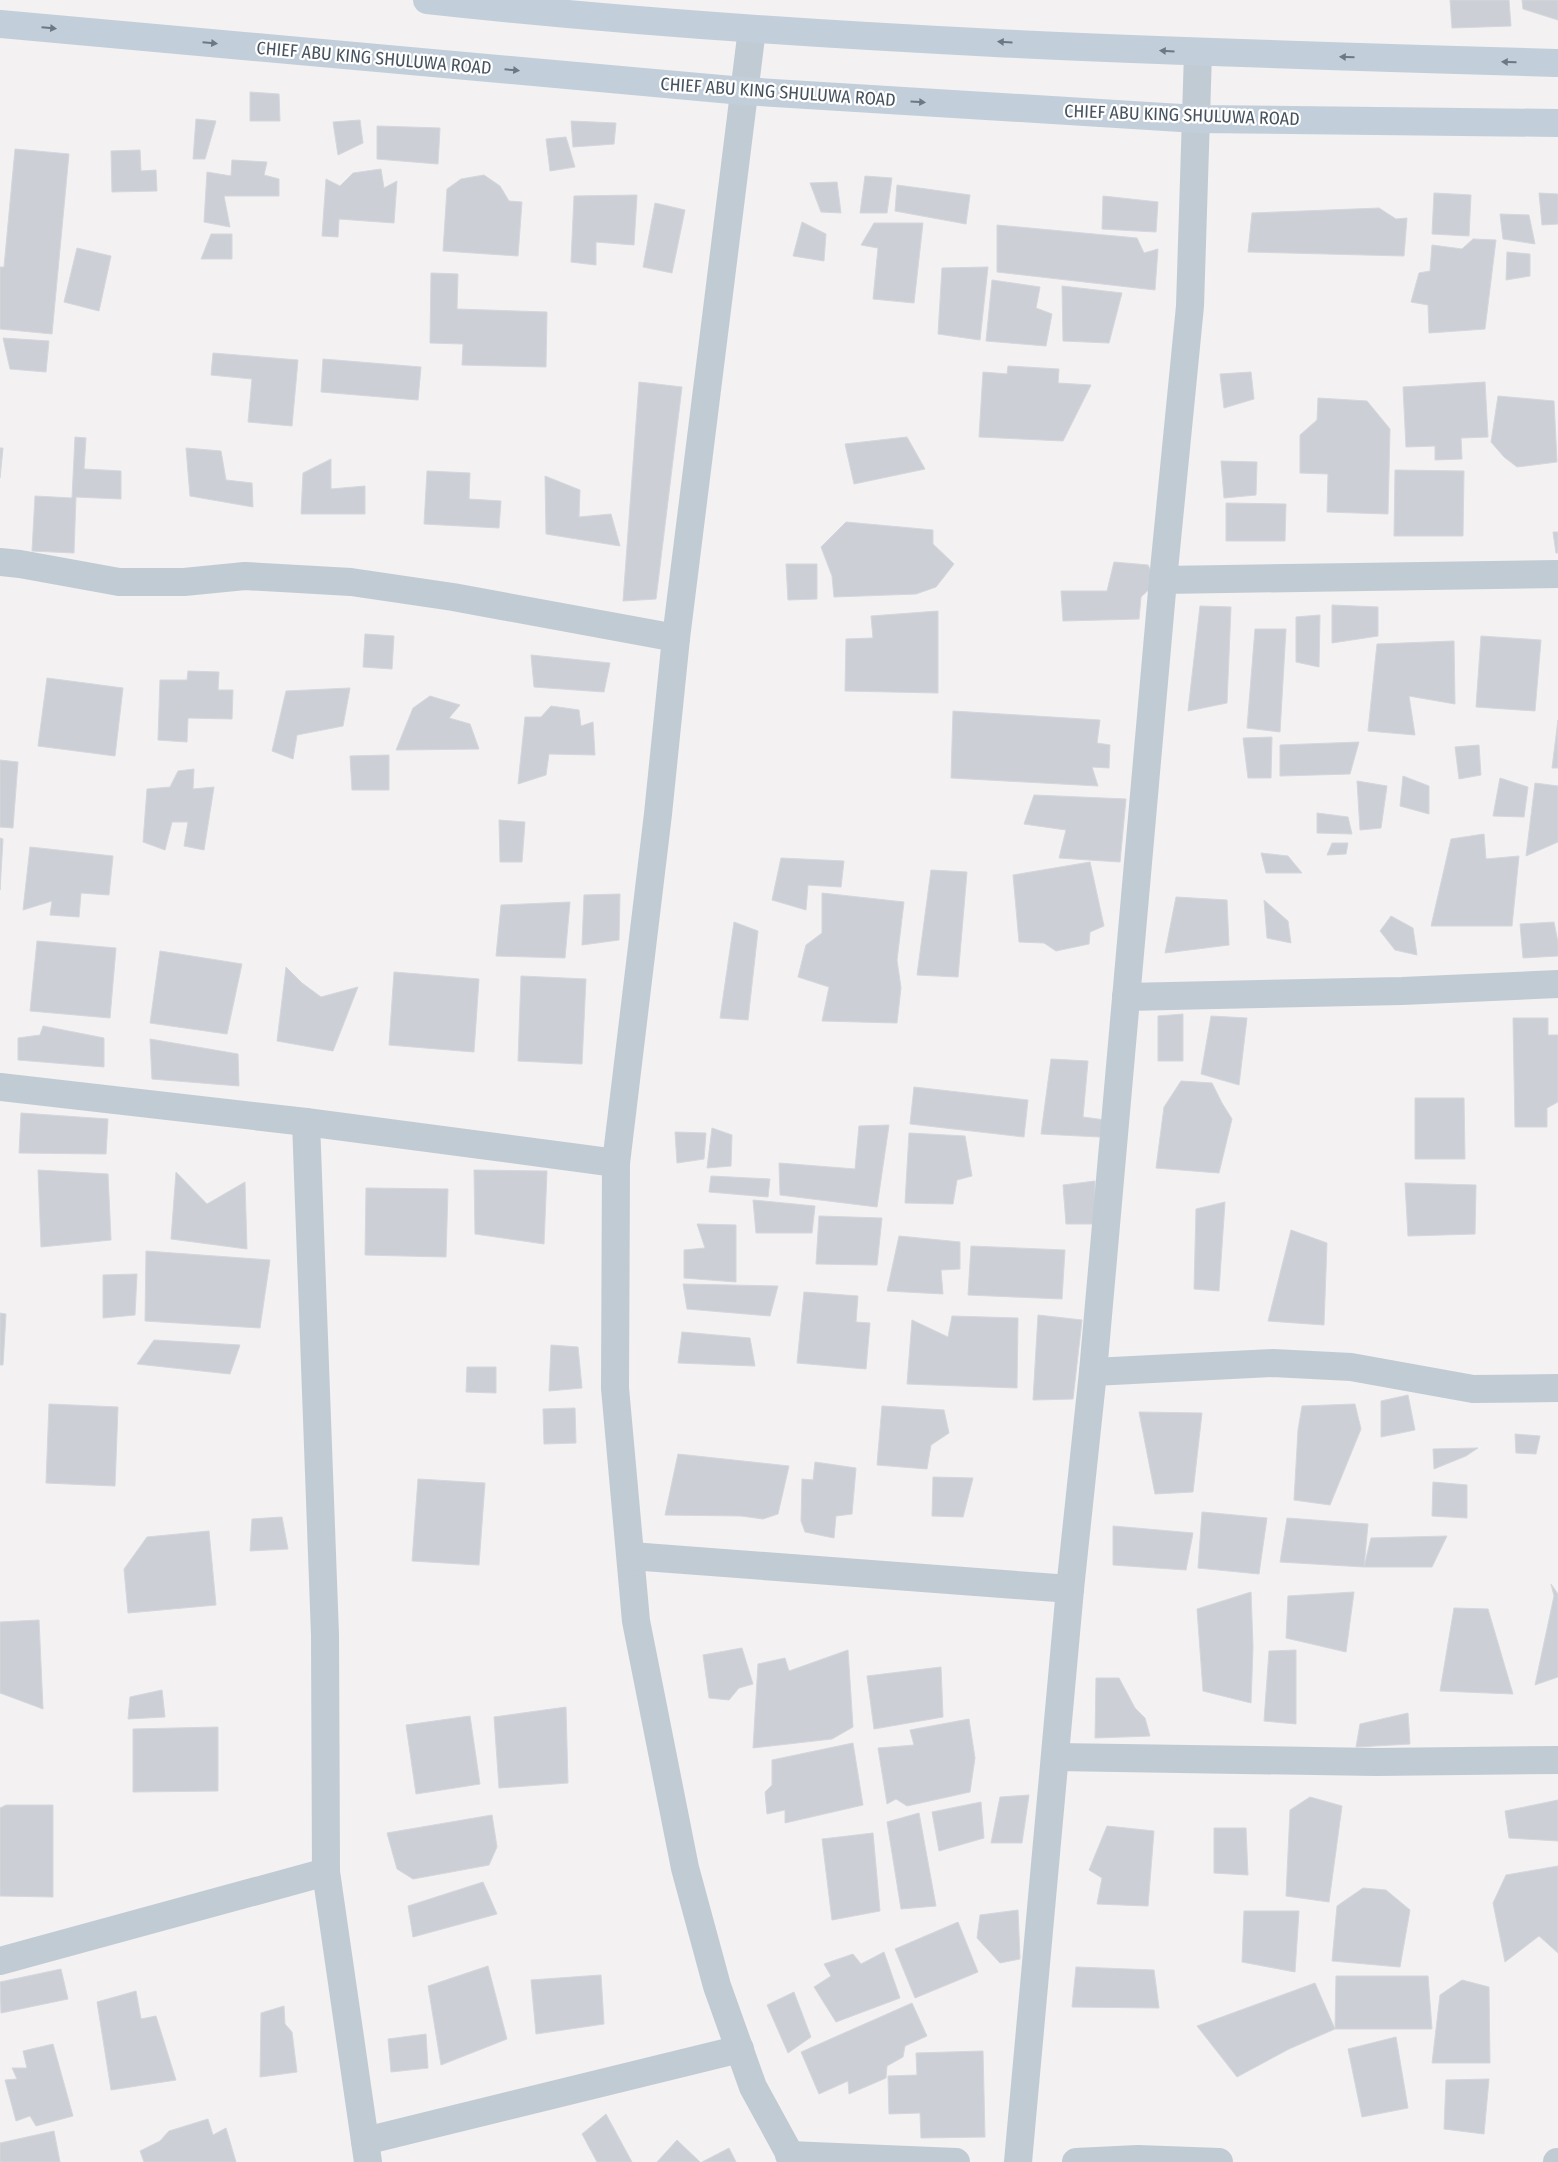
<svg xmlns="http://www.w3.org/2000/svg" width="1558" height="2162" viewBox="0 0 1558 2162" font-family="'Fira Sans Condensed',sans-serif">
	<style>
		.building { fill: #ccd0d6; stroke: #d4d7dc }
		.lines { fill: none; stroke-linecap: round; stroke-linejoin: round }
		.street { stroke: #c1cbd3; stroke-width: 28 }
		.secondary { stroke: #c2ceda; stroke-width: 28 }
		.oneway { fill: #6c7985 }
		.labels { text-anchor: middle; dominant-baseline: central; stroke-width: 4.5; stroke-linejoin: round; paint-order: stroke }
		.street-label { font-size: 18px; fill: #475460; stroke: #fff }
	</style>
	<rect width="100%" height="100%" fill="#f3f1f1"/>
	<g class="building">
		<polygon points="1450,0 1509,0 1511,26 1452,28"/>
		<polygon points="1522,0 1558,0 1558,20 1523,9"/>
		<polygon points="250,92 279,94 280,121 250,121"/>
		<polygon points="196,119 216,121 205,159 193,159"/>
		<polygon points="360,120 363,143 338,155 333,122"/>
		<polygon points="571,121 616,123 614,144 573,147"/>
		<polygon points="377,126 440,128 438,164 377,159"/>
		<polygon points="566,137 575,167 550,171 546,139"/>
		<polygon points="15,149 69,154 52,334 0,329 0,267 4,267"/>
		<polygon points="140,150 141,171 156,170 157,191 112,192 111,151"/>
		<polygon points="232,160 267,162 264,175 279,179 279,196 224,196 230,227 204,222 207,172 231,176"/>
		<polygon points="381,169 384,188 397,181 394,223 339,219 338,237 322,236 326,179 340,186 353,173"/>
		<polygon points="484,175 500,186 509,201 522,202 518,256 443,251 447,189 461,179"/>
		<polygon points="865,176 892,178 887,213 860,213"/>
		<polygon points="837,182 841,213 821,212 810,183"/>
		<polygon points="897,185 970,195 966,224 895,211"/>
		<polygon points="1434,193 1471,195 1469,236 1432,234"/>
		<polygon points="1539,193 1558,194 1558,224 1542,225"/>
		<polygon points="637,195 634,245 596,242 596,265 571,262 574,196"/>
		<polygon points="1103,196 1158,202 1156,232 1102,229"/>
		<polygon points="655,203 685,210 672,273 643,267"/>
		<polygon points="1379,208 1396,219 1407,218 1404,256 1248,252 1252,213"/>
		<polygon points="1500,214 1529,215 1535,244 1503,239"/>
		<polygon points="802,222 826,234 824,261 793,256"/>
		<polygon points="874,223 923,223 914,303 873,299 878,248 861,245"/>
		<polygon points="997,225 1137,238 1144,253 1158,249 1155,290 997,272"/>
		<polygon points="211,234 232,234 232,259 201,259"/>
		<polygon points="1473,239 1496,240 1485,329 1429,333 1428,305 1411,302 1419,273 1430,271 1432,245 1462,249"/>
		<polygon points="77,248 111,256 99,311 64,302"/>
		<polygon points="1507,252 1530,254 1530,276 1506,280"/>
		<polygon points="988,267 980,340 938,334 942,268"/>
		<polygon points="431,273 458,274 457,309 547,312 546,367 462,365 463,344 430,343"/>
		<polygon points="992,280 1040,287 1036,308 1052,314 1046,346 986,341"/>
		<polygon points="1062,286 1122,293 1109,343 1063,341"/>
		<polygon points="3,338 49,341 46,372 10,369"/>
		<polygon points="213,353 298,360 292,426 248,422 252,379 211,375"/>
		<polygon points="323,359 421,367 418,400 321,392"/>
		<polygon points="1008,366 1059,369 1058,383 1091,385 1063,441 979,437 983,372 1007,374"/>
		<polygon points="1251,372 1254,399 1224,408 1220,374"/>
		<polygon points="639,382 682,387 656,599 623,601"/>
		<polygon points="1485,382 1488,437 1461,438 1462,459 1435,460 1435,446 1406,447 1403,387"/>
		<polygon points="1498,396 1554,401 1557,462 1517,467 1504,457 1491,442"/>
		<polygon points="1318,398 1367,401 1390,429 1388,514 1327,512 1328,474 1300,473 1300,435 1317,420"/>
		<polygon points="75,437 86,438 84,469 121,471 121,499 76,497 74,553 32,551 35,496 72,498"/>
		<polygon points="907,437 925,469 854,484 845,444"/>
		<polygon points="0,448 3,448 0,478"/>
		<polygon points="186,448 221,451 226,480 252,483 253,507 190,496"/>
		<polygon points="331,459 331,489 365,486 365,514 301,514 303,473"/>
		<polygon points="1221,461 1257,462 1256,495 1224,498"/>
		<polygon points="1395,470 1464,471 1463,536 1394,536"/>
		<polygon points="427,471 470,473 469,499 501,501 499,528 424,524"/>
		<polygon points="545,476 580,490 579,517 611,514 620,546 546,534"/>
		<polygon points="1226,503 1286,504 1285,541 1226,541"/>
		<polygon points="846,522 933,530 933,544 954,564 936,587 916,594 834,597 832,576 821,547"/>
		<polygon points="1553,532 1558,532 1558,553 1556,553"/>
		<polygon points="1114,562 1148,565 1156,583 1141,597 1139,619 1063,621 1061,591 1107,591"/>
		<polygon points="786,564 817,564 817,599 788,600"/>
		<polygon points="1332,605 1378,607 1378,636 1332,643"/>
		<polygon points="1200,606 1231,607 1227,703 1188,711"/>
		<polygon points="938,611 938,693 845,691 846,639 873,638 871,616"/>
		<polygon points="1320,615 1319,667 1296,662 1296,617"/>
		<polygon points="1255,629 1286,629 1280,732 1247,728"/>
		<polygon points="365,634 394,636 392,669 363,667"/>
		<polygon points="1481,636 1541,640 1535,711 1476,707"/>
		<polygon points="1454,641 1455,704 1409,696 1415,735 1368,731 1377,644"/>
		<polygon points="531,655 610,663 604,692 534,687"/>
		<polygon points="188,671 219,672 218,690 233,690 232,719 188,718 187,742 158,740 160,680 187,680"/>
		<polygon points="47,678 123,688 115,756 38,746"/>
		<polygon points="350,688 343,726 297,735 293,759 272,751 286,691"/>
		<polygon points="430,696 460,705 449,718 470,724 479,749 396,750 413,708"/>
		<polygon points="551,706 579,710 581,726 593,722 595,755 549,754 546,775 518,784 525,717 541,717"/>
		<polygon points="953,711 1100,720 1097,743 1110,745 1109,768 1092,767 1098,786 951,778"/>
		<polygon points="1558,720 1558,768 1552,768"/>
		<polygon points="1272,737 1271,778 1248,778 1243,738"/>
		<polygon points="1359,742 1350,774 1280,776 1280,745"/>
		<polygon points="1479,745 1481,775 1459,779 1455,747"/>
		<polygon points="389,755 389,790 352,790 350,756"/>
		<polygon points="0,760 18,762 13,828 0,827"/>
		<polygon points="194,769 193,789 214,787 204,850 184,846 188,822 172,822 165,850 143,842 147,789 170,787 178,771"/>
		<polygon points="1403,776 1429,786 1429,814 1400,806"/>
		<polygon points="1500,778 1528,787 1524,817 1493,816"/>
		<polygon points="1357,781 1387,786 1381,828 1360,830"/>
		<polygon points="1535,783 1558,786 1558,842 1526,856"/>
		<polygon points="1034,795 1126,799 1120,862 1059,858 1066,830 1024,824"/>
		<polygon points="1317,813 1348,817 1352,834 1317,833"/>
		<polygon points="499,820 525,822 522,862 500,862"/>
		<polygon points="1484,834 1486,859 1519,856 1512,926 1431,926 1451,839"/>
		<polygon points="0,838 3,839 0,890"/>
		<polygon points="1332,843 1348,843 1346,854 1327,855"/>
		<polygon points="30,847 113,856 109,895 81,893 79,917 50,915 52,901 23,910"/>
		<polygon points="1261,853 1288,856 1302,873 1266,873"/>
		<polygon points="781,858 844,861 841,887 808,885 806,910 772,900"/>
		<polygon points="1090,862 1104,926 1090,932 1089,944 1056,951 1044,943 1019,942 1013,875"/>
		<polygon points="931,870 967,872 958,977 917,975"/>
		<polygon points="822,893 904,902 897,960 901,988 897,1023 822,1021 829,987 798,977 806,945 822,933"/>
		<polygon points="620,894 619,940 582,945 584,895"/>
		<polygon points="1176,897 1227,900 1229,945 1165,953"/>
		<polygon points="1264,900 1288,921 1291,943 1267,938"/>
		<polygon points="570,902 565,958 496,956 501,905"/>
		<polygon points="1391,916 1413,928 1417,955 1395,950 1380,931"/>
		<polygon points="734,922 758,931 748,1020 720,1018"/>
		<polygon points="1554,922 1558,942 1558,956 1523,958 1520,924"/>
		<polygon points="37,941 116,948 110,1018 30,1011"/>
		<polygon points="160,951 242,964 227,1034 150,1023"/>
		<polygon points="286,967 302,983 321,997 358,987 333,1051 277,1041"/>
		<polygon points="394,972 479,979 474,1052 389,1045"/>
		<polygon points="521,976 586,979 582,1064 518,1061"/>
		<polygon points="1183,1014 1183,1061 1158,1061 1158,1016"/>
		<polygon points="1211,1016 1247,1018 1239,1085 1201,1074"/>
		<polygon points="1513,1018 1548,1018 1548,1035 1558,1035 1558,1102 1547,1108 1547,1127 1515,1127"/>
		<polygon points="43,1026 104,1038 104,1067 18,1060 18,1038 40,1035"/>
		<polygon points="150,1039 238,1054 239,1086 152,1079"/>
		<polygon points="1051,1059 1088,1061 1083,1117 1105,1120 1100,1137 1041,1134"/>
		<polygon points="1181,1081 1212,1083 1222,1103 1232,1119 1219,1173 1156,1168 1164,1107"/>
		<polygon points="914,1087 1028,1100 1024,1137 910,1124"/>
		<polygon points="1415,1098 1464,1098 1465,1159 1415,1159"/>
		<polygon points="21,1113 108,1119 106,1154 19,1153"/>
		<polygon points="889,1125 877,1207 780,1195 779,1163 855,1169 859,1126"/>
		<polygon points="712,1128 732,1135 731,1166 707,1168"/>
		<polygon points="675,1132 706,1133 704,1159 677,1163"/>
		<polygon points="909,1133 965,1136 972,1176 957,1180 953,1204 905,1203"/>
		<polygon points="38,1170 108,1174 111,1240 41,1247"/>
		<polygon points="474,1170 547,1171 544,1244 475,1234"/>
		<polygon points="176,1172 207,1204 245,1182 247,1249 171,1239"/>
		<polygon points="711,1176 770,1179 768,1197 709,1192"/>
		<polygon points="1095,1181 1094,1224 1066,1224 1063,1185"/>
		<polygon points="1405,1183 1476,1185 1475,1234 1408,1236"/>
		<polygon points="366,1188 448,1189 446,1257 365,1255"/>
		<polygon points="753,1200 815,1206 812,1233 756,1233"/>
		<polygon points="1225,1202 1219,1291 1194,1289 1196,1209"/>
		<polygon points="819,1216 882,1218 877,1265 816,1264"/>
		<polygon points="697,1224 736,1225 736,1282 684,1278 684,1250 705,1248"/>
		<polygon points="1291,1230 1327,1243 1324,1325 1268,1321"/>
		<polygon points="899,1236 960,1242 960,1269 941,1270 943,1294 887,1291"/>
		<polygon points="971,1246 1065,1250 1062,1299 968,1295"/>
		<polygon points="146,1251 270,1260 260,1328 145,1321"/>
		<polygon points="137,1274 135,1315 103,1318 103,1275"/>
		<polygon points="683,1284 778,1286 770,1316 687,1309"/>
		<polygon points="804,1292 858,1296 856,1322 870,1323 866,1369 797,1363"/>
		<polygon points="0,1313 6,1314 3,1365 0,1365"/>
		<polygon points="1038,1315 1082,1320 1073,1399 1033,1400"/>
		<polygon points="952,1316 1018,1318 1017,1388 907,1384 912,1320 948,1337"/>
		<polygon points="682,1332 750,1338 755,1366 678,1363"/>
		<polygon points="154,1340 240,1345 230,1374 137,1364"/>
		<polygon points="551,1345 578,1347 582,1388 549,1391"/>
		<polygon points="467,1367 496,1367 496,1393 466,1392"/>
		<polygon points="1408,1395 1415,1430 1381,1437 1381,1401"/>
		<polygon points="49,1404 118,1407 115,1486 46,1483"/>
		<polygon points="1355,1404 1361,1429 1330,1505 1294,1500 1298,1430 1302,1406"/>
		<polygon points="882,1406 944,1410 949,1433 931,1445 927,1469 877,1465"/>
		<polygon points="575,1408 576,1443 544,1444 543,1409"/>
		<polygon points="1139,1412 1202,1413 1193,1492 1155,1494"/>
		<polygon points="1515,1434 1540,1436 1536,1454 1516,1453"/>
		<polygon points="1478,1448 1466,1456 1434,1469 1433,1449"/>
		<polygon points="678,1454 789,1466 778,1514 763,1519 741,1516 665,1515"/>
		<polygon points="815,1462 856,1468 852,1514 836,1516 834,1538 805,1532 801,1521 802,1479 813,1480"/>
		<polygon points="933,1477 973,1478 963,1517 932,1516"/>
		<polygon points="418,1479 485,1483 479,1565 412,1561"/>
		<polygon points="1433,1482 1467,1485 1467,1518 1432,1516"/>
		<polygon points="1202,1512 1267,1518 1259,1574 1198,1568"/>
		<polygon points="282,1517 288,1549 250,1551 252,1519"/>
		<polygon points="1287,1518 1368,1524 1364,1567 1280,1562"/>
		<polygon points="1113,1526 1193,1533 1186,1570 1113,1565"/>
		<polygon points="209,1531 216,1605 128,1613 124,1569 147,1537"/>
		<polygon points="1447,1536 1432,1567 1364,1567 1371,1538"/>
		<polygon points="1551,1584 1558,1594 1558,1677 1535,1685 1554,1596"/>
		<polygon points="1251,1592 1253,1647 1251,1703 1203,1691 1197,1609"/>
		<polygon points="1354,1592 1346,1652 1286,1638 1288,1596"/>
		<polygon points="1454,1608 1488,1609 1513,1694 1440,1691"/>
		<polygon points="39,1620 43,1709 0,1693 0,1622"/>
		<polygon points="742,1648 753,1684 739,1688 729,1700 709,1698 703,1655"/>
		<polygon points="848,1650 853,1727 832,1739 753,1748 758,1664 785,1658 789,1671"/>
		<polygon points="1296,1650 1296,1724 1264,1721 1269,1651"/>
		<polygon points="941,1667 943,1717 874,1729 867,1676"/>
		<polygon points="1096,1678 1119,1678 1135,1708 1145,1718 1150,1736 1095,1738"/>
		<polygon points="162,1690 165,1717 128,1719 130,1697"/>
		<polygon points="566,1707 568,1783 499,1788 494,1717"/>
		<polygon points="1408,1713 1410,1744 1356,1747 1360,1724"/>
		<polygon points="470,1716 480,1784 416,1794 406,1725"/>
		<polygon points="969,1719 975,1758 970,1792 907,1806 896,1799 887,1804 878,1748 914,1745 910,1730"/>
		<polygon points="218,1727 218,1791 133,1792 133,1729"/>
		<polygon points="853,1743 863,1805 785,1823 785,1810 767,1814 765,1792 772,1785 772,1760"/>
		<polygon points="1029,1795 1022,1843 991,1843 1000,1797"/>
		<polygon points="1310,1797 1342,1806 1329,1902 1286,1896 1290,1810"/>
		<polygon points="1558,1800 1558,1841 1509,1838 1505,1811"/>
		<polygon points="981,1802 984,1838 939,1851 932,1812"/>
		<polygon points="6,1805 53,1805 53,1897 0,1896 0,1808"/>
		<polygon points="919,1813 936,1906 901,1909 887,1822"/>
		<polygon points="492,1815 497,1847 489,1865 413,1879 397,1869 387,1833"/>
		<polygon points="1107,1826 1154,1831 1148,1906 1097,1904 1102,1878 1089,1870"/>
		<polygon points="1214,1828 1246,1828 1248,1875 1214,1873"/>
		<polygon points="873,1833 880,1911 832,1920 822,1839"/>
		<polygon points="1558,1866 1558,1953 1539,1936 1505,1962 1493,1903 1506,1875"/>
		<polygon points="483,1882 497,1914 413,1937 408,1906"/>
		<polygon points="1363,1888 1386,1890 1410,1910 1400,1967 1332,1961 1337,1906"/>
		<polygon points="1018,1910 1020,1959 1000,1963 977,1938 980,1915"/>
		<polygon points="1244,1911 1299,1911 1295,1972 1242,1962"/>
		<polygon points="958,1922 978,1972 915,1998 895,1949"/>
		<polygon points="884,1952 900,1998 836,2022 814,1987 831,1976 824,1964 853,1954 861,1964"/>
		<polygon points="488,1966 507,2039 441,2065 428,1986"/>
		<polygon points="1076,1967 1154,1970 1159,2008 1072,2007"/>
		<polygon points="61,1969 68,1999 1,2013 0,1982"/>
		<polygon points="601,1975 604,2024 536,2034 531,1980"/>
		<polygon points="1336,1976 1428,1976 1432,2029 1335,2029"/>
		<polygon points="1462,1980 1489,1987 1490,2063 1432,2063 1440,1995"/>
		<polygon points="1315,1983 1335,2029 1289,2049 1237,2077 1197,2026"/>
		<polygon points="136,1991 141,2019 156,2016 176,2080 111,2090 97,2002"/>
		<polygon points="794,1992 811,2037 788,2053 767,2005"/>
		<polygon points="912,2003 927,2036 905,2046 903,2057 887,2066 886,2078 849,2094 848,2081 819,2094 801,2052"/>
		<polygon points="284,2006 285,2024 292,2032 297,2072 260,2077 261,2013"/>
		<polygon points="426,2034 428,2068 391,2072 388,2039"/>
		<polygon points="1396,2037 1408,2108 1362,2117 1348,2049"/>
		<polygon points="53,2044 73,2116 36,2126 30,2116 16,2121 5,2080 17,2079 12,2068 27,2068 23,2051"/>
		<polygon points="983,2051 985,2137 921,2138 920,2113 889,2114 888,2076 917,2075 916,2053"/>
		<polygon points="1489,2079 1484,2134 1444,2129 1446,2080"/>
		<polygon points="606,2114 632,2162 597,2162 582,2134"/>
		<polygon points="208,2119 213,2135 226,2128 236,2162 144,2162 140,2151 160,2141 169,2131"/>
		<polygon points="54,2131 60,2162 0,2162 0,2143"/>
		<polygon points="677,2140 700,2162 657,2162"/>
		<polygon points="729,2148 736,2162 702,2162"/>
	</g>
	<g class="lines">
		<g class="street">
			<polyline points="752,29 676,638 658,814 616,1163 615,1388 636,1621 685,1868 717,1986 753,2087 794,2162"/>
			<polyline points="0,562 20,564 119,582 184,582 245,576 351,582 453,597 676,638"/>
			<polyline points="1163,580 1558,574"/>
			<polyline points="1126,997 1402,991 1558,984"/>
			<polyline points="0,1087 306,1122 616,1163"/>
			<polyline points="306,1122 325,1635 326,1872 368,2162"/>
			<polyline points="1093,1372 1273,1363 1351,1367 1473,1389 1558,1388"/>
			<polyline points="631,1556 1070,1589"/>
			<polyline points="1056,1757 1376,1762 1558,1760"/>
			<polyline points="0,1961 326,1872"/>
			<polyline points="365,2141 740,2049"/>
			<polyline points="789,2155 956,2162"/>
			<polyline points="1018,2162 1070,1589 1093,1372 1163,580 1190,306 1198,53"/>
			<polyline points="1076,2162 1138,2159 1219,2162"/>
			<polyline points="1557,2162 1558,2162"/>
		</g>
		<g class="secondary">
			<path d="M427,0C802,41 1181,52 1558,63"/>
			<polyline points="0,24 743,91 1197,119 1558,123"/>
		</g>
	</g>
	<defs><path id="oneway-solid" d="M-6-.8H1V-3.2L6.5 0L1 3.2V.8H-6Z" transform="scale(1.25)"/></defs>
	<g class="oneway">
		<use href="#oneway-solid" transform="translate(49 28) rotate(5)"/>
		<use href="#oneway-solid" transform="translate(1005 42) rotate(-177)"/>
		<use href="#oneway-solid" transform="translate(210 43) rotate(5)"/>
		<use href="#oneway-solid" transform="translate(1167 51) rotate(-177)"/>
		<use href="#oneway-solid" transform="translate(1347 57) rotate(-178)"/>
		<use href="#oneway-solid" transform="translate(1509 62) rotate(-178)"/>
		<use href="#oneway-solid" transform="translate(512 70) rotate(5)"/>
		<use href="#oneway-solid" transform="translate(918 102) rotate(3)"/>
	</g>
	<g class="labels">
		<g class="street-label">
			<text transform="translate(374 58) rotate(5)">CHIEF ABU KING SHULUWA ROAD</text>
			<text transform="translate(778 92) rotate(4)">CHIEF ABU KING SHULUWA ROAD</text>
			<text transform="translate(1182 115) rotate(2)">CHIEF ABU KING SHULUWA ROAD</text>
		</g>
	</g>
</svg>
